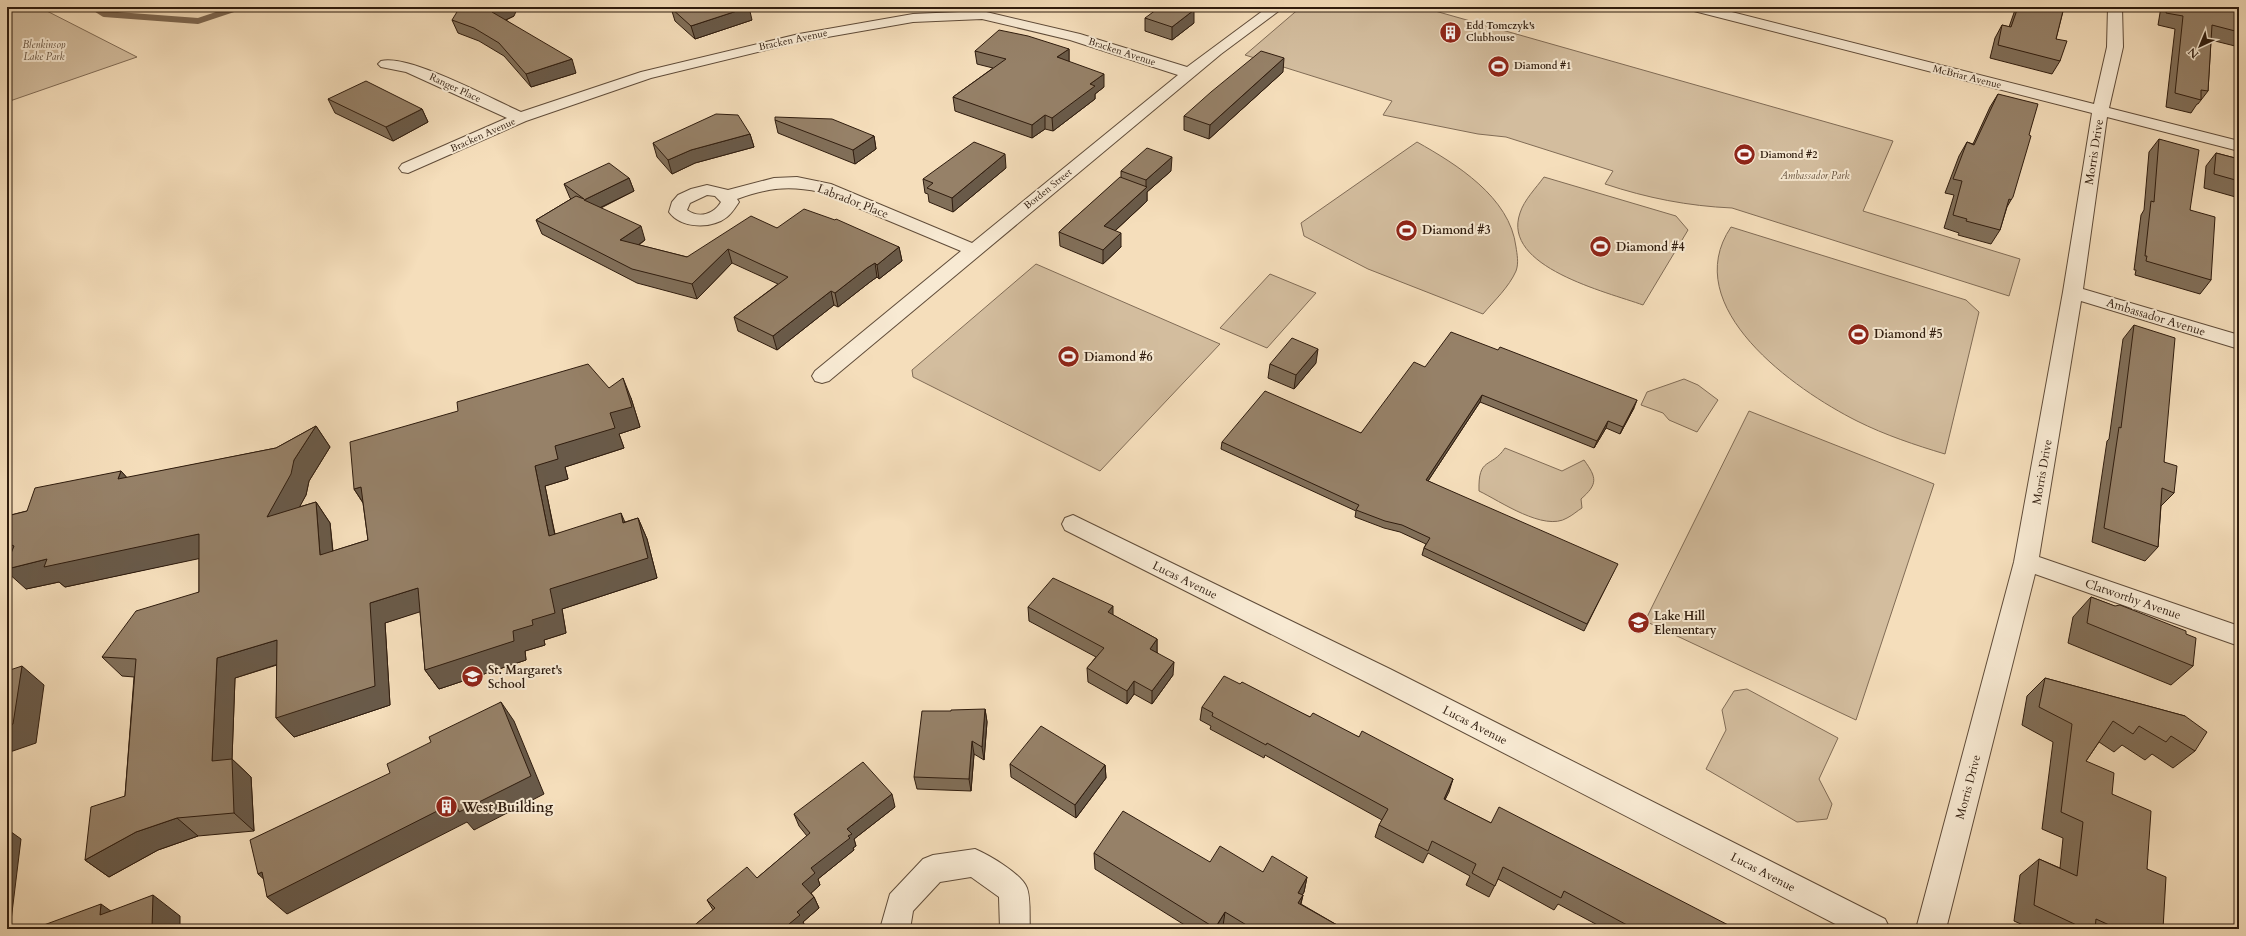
<svg xmlns="http://www.w3.org/2000/svg" width="2246" height="936" viewBox="0 0 2246 936" font-family="Cardo,serif">
	<style>
		.green { fill: #d3bd9e; stroke: #816c56 }
		.lines { fill: none; stroke-linecap: round; stroke-linejoin: round }
		.stream { stroke: #7e6952; stroke-width: 6 }
		.minor-casing { stroke: #604c39; stroke-width: 2 }
		.minor { fill: #f8ead3; fill-rule: evenodd }
		.wall { fill: #816f59; stroke: #2f1c0e }
		.shaded-wall { fill: #695a49; stroke: #2f1c0e }
		.building { fill: #968168; stroke: #2f1c0e }
		.labels { text-anchor: middle; dominant-baseline: central; stroke-width: 4; stroke-linejoin: round; paint-order: stroke }
		.far-poi-label { font-size: 10px; font-weight: bold; fill: #2f1c0e; stroke: #f8ead3; text-anchor: start }
		.far-street-label { font-size: 10px; fill: #2f1c0e; stroke: #f8ead3 }
		.far-park-label { font-size: 10px; font-style: italic; fill: #604c39; stroke: #f8ead3 }
		.street-label { font-size: 12px; fill: #2f1c0e; stroke: #f8ead3 }
		.poi-label { font-size: 12px; font-weight: bold; fill: #2f1c0e; stroke: #f8ead3; text-anchor: start }
		.near-poi-label { font-size: 14px; font-weight: bold; fill: #2f1c0e; stroke: #f8ead3; text-anchor: start }
	</style>
	<rect width="100%" height="100%" fill="#f5debb"/>
	<filter id="stains"><feTurbulence type="fractalNoise" baseFrequency=".005" numOctaves="4"/><feColorMatrix values="0 0 0 0 .2 0 0 0 0 .09 0 0 0 0 .02 0 0 0 .5 -.17"/></filter>
	<radialGradient id="worn" r=".72"><stop offset=".6" stop-color="#630" stop-opacity="0"/><stop offset="1" stop-color="#630" stop-opacity=".3"/></radialGradient>
	<g class="green">
		<polygon points="7,7 39,7 137,57 7,102"/>
		<path d="M1301,7H1421L1893,141L1863,211L2020,259L2009,296L1732,208C1688,206 1647,198 1605,184L1613,171L1506,137L1478,134L1383,115L1392,101L1245,55Z"/>
		<path d="M1417,142C1456,164 1510,197 1516,247C1517,254 1519,263 1516,271C1509,287 1494,301 1483,314L1368,269L1304,236L1301,223Z"/>
		<path d="M1544,177L1676,216L1688,230L1643,305C1607,292 1501,267 1520,213C1524,200 1536,188 1544,177Z"/>
		<path d="M1731,227L1966,300L1979,312L1945,454C1915,445 1885,435 1857,421C1795,390 1677,307 1731,227Z"/>
		<polygon points="1036,264 1220,344 1100,471 913,377 912,370"/>
		<polygon points="1270,274 1316,293 1267,348 1220,328"/>
		<polygon points="1684,379 1698,385 1718,400 1697,432 1669,420 1663,413 1641,405 1647,392"/>
		<polygon points="1749,411 1934,484 1856,720 1645,621"/>
		<path d="M1505,448L1562,471L1584,460C1597,478 1598,484 1581,499L1582,508C1577,511 1573,515 1567,518C1544,532 1500,501 1479,491C1478,456 1491,469 1505,448Z"/>
		<polygon points="1747,689 1838,738 1819,779 1832,804 1827,819 1797,822 1706,769 1726,730 1722,710 1734,691"/>
	</g>
	<g class="lines">
		<polyline class="stream" points="93,7 104,14 198,21 240,7"/>
		<defs>
			<g id="minor">
				<path d="M1268,7H1284L1221,54L829,381L822,383L815,381L812,376L815,371L961,251L820,192C788,185 768,188 737,199L739,202C735,208 732,213 727,217C712,229 681,229 669,212L672,202L678,195L691,189L707,185L728,190L774,178L797,177L831,184L972,243L1178,75L1070,40L982,19L913,22L799,42L651,78L526,121L408,173L402,172L399,168L402,164L507,118L406,72L381,67L378,64L381,61C409,54 492,99 521,112L641,72L799,34L913,14L982,11L1080,34L1187,67ZM707,195L715,196L721,202C714,214 699,219 687,210L690,203Z"/>
				<polygon points="1688,7 1712,7 2094,104 2107,47 2108,7 2122,7 2123,47 2109,108 2239,141 2239,151 2107,117 2083,289 2239,335 2239,349 2081,301 2039,557 2239,626 2239,646 2035,574 1946,929 1916,929 2014,562 2063,292 2092,113 1690,10"/>
				<polygon points="1073,515 1390,669 1885,919 1890,929 1845,929 1372,685 1065,530 1062,524 1065,518"/>
				<path d="M975,849C989,855 1022,874 1027,888C1031,900 1029,917 1030,929H1000L999,897L971,877L940,882L913,911L910,929H880L890,894L923,859L933,855Z"/>
			</g>
		</defs>
		<use href="#minor" class="minor-casing"/>
		<use href="#minor" class="minor"/>
	</g>
	<g class="wall">
		<polygon points="806,7 825,7 813,11"/>
		<polygon points="2016,7 2064,7 2056,39 2060,61 2052,74 1990,58 1995,38 2002,25 2009,27"/>
		<polygon points="2161,7 2239,7 2239,47 2211,40 2208,91 2198,104 2197,104 2191,113 2166,107 2175,29 2158,25"/>
		<polygon points="671,8 752,20 695,39 675,21"/>
		<polygon points="514,16 506,20 576,73 531,87 504,56 479,41 458,33 452,20"/>
		<polygon points="1145,18 1194,23 1172,40 1145,31"/>
		<polygon points="1069,49 1069,62 1104,87 1095,94 1095,99 1053,131 1045,129 1032,138 955,111 953,97 993,68 977,64 975,51"/>
		<polygon points="1283,72 1209,139 1184,130 1184,116"/>
		<polygon points="1998,94 2011,200 2007,207 2000,230 1991,244 1958,235 1959,233 1944,228 1954,195 1945,193 1959,156 1967,142 1973,144 1990,107"/>
		<polygon points="328,99 422,109 428,122 393,141 335,113"/>
		<polygon points="775,120 874,136 876,149 855,164 778,133"/>
		<polygon points="750,134 754,147 695,163 672,174 657,157 653,143"/>
		<polygon points="2159,139 2190,210 2211,280 2200,294 2135,275 2136,270 2134,270 2141,215 2144,210 2149,152"/>
		<polygon points="2216,153 2239,159 2239,198 2204,188 2206,166"/>
		<polygon points="1006,168 953,212 929,202 928,194 925,193 923,179"/>
		<polygon points="1121,171 1171,171 1147,192 1147,201 1115,231 1121,247 1103,264 1060,246 1059,232 1121,177"/>
		<polygon points="629,178 634,191 601,208 645,240 639,245 687,257 777,228 899,247 902,261 879,279 877,277 870,282 838,307 834,305 777,350 738,331 734,317 778,284 732,263 697,299 637,283 542,234 536,220 571,199 570,198 564,184"/>
		<polygon points="2134,325 2164,462 2174,493 2161,506 2158,547 2145,561 2092,542 2107,441 2109,439 2123,339"/>
		<polygon points="1316,363 1294,389 1268,378 1270,364"/>
		<polygon points="1425,367 1634,408 1620,434 1606,428 1594,448 1480,402 1428,481 1614,571 1584,631 1422,555 1424,548 1426,544 1400,532 1384,528 1355,517 1356,511 1221,449 1222,442 1361,433"/>
		<polygon points="609,388 631,398 640,427 619,434 624,448 565,467 568,479 545,486 555,534 625,522 638,518 647,539 657,578 562,609 566,633 544,640 545,645 525,651 526,660 439,689 425,670 420,611 385,623 390,705 294,737 276,718 277,665 235,678 232,759 251,777 254,831 198,836 158,850 109,877 85,860 125,796 134,677 122,676 102,657 199,592 199,558 65,587 59,582 26,589 9,557 7,556 7,516 27,511 121,471 127,478 276,448 316,426 330,447 309,481 306,495 299,507 316,502 330,523 333,551 368,540 363,503 354,489"/>
		<polygon points="2091,597 2186,634 2193,666 2171,685 2068,643 2073,617"/>
		<polygon points="1028,607 1113,615 1157,639 1157,652 1173,675 1152,704 1134,694 1127,704 1088,682 1087,668 1096,657 1029,621"/>
		<polygon points="2045,678 2185,716 2195,751 2173,768 2152,754 2145,760 2122,745 2114,752 2099,742 2086,761 2112,794 2147,869 2163,929 2032,929 2014,921 2020,875 2039,859 2060,868 2063,838 2042,829 2053,742 2022,725 2027,696"/>
		<polygon points="1240,684 1310,717 1359,737 1453,779 1445,800 1491,823 1736,929 1605,929 1558,904 1554,910 1498,879 1489,897 1466,885 1470,876 1428,853 1423,863 1375,837 1379,825 1382,820 1265,755 1264,758 1210,729 1211,726 1200,720 1202,707"/>
		<polygon points="985,709 987,722 984,760 974,754 971,791 917,789 914,777"/>
		<polygon points="1010,764 1105,765 1106,778 1076,818 1011,777"/>
		<polygon points="895,807 854,839 856,846 853,848 854,850 818,879 820,885 811,893 814,897 819,908 803,922 805,926 802,929 690,929 713,910 707,900 757,878 807,836 799,826 794,814"/>
		<polygon points="1094,853 1210,862 1263,872 1307,877 1304,892 1302,895 1303,895 1301,904 1344,929 1228,929 1223,926 1221,929 1191,929 1095,869"/>
		<polygon points="2239,925 2239,929 2234,929 2234,928"/>
	</g>
	<g class="shaded-wall">
		<polygon points="501,7 518,7 514,16 497,24 492,12"/>
		<polygon points="749,7 752,20 695,39 691,26"/>
		<polygon points="812,7 825,7 813,11"/>
		<polygon points="1194,10 1194,23 1172,40 1172,27"/>
		<polygon points="1069,49 1069,62 1057,57"/>
		<polygon points="1284,58 1283,72 1209,139 1210,125"/>
		<polygon points="572,59 576,73 531,87 526,74"/>
		<polygon points="1104,74 1104,87 1095,94 1095,99 1053,131 1052,118 1090,84"/>
		<polygon points="422,109 428,122 393,141 386,127"/>
		<polygon points="1045,115 1045,129 1032,138 1032,125"/>
		<polygon points="750,134 754,147 695,163 672,174 668,160 691,150"/>
		<polygon points="874,136 876,149 855,164 853,150"/>
		<polygon points="1005,154 1006,168 953,212 952,198"/>
		<polygon points="1172,157 1171,171 1147,192 1147,201 1105,240 1104,226 1146,188 1146,180"/>
		<polygon points="629,178 634,191 589,213 584,200"/>
		<polygon points="641,226 645,240 625,254 620,240"/>
		<polygon points="1121,233 1121,247 1103,264 1103,250"/>
		<polygon points="899,247 902,261 879,279 877,265"/>
		<polygon points="728,249 732,263 697,299 692,284"/>
		<polygon points="875,263 877,277 870,282 838,307 835,293 867,268"/>
		<polygon points="831,291 834,305 777,350 773,336"/>
		<polygon points="1318,349 1316,363 1294,389 1296,375"/>
		<polygon points="623,378 631,398 640,427 619,434 624,448 565,467 568,479 545,486 559,556 549,536 535,466 555,446 610,413"/>
		<polygon points="1482,395 1480,402 1424,487 1426,480"/>
		<polygon points="1637,400 1634,408 1620,434 1623,427"/>
		<polygon points="1608,421 1606,428 1594,448 1597,441"/>
		<polygon points="316,426 330,447 309,481 306,495 283,538 267,517 294,460"/>
		<polygon points="121,471 139,491 118,479"/>
		<polygon points="361,487 368,510 354,489"/>
		<polygon points="316,502 330,523 335,576 320,555"/>
		<polygon points="621,513 630,534 623,523"/>
		<polygon points="638,518 647,539 657,578 562,609 566,633 544,640 545,645 525,651 526,660 439,689 425,670 513,631 550,589"/>
		<polygon points="199,534 216,555 65,587 59,582 26,589 7,572 7,569 47,559"/>
		<polygon points="418,588 432,608 385,623 390,705 294,737 276,718 370,603"/>
		<polygon points="1113,606 1113,620 1108,612"/>
		<polygon points="1157,639 1157,653 1150,649"/>
		<polygon points="277,640 294,659 235,678 232,759 251,777 254,831 234,813 212,761 217,658"/>
		<polygon points="1174,662 1173,675 1152,704 1152,691"/>
		<polygon points="7,666 20,677 22,666 44,685 36,743 7,753"/>
		<polygon points="1134,681 1134,694 1127,704 1127,691"/>
		<polygon points="501,702 514,721 544,794 474,830 467,822 287,914 267,897 277,891 258,874"/>
		<polygon points="985,709 987,722 984,760 982,747"/>
		<polygon points="972,741 974,754 971,791 969,779"/>
		<polygon points="1105,765 1106,778 1076,818 1075,805"/>
		<polygon points="1453,779 1449,792 1439,811 1444,799"/>
		<polygon points="892,794 895,807 854,839 856,846 853,848 854,850 818,879 820,885 808,896 802,884 811,868 847,829"/>
		<polygon points="177,818 198,836 158,850 109,877 85,860 136,832"/>
		<polygon points="7,829 21,839 10,929 7,929"/>
		<polygon points="1307,877 1304,892 1295,908 1298,893"/>
		<polygon points="153,895 180,916 180,929 147,929"/>
		<polygon points="1303,895 1299,910 1298,903"/>
		<polygon points="814,897 819,908 803,922 805,926 802,929 783,929 797,912"/>
		<polygon points="101,904 129,924 100,915"/>
		<polygon points="1225,912 1223,926 1221,929 1215,929"/>
	</g>
	<g class="building">
		<polygon points="460,7 501,7 492,12 572,59 526,74 499,43 474,28 452,20"/>
		<polygon points="677,7 749,7 691,26 671,8"/>
		<polygon points="1160,7 1184,7 1194,10 1172,27 1145,18"/>
		<polygon points="2018,7 2064,7 2056,39 2067,41 2060,61 1998,45 2002,25 2011,27"/>
		<polygon points="2167,7 2239,7 2239,32 2212,25 2208,91 2201,90 2201,100 2175,93 2183,16 2166,13"/>
		<polygon points="999,30 1028,36 1069,49 1057,57 1104,74 1090,84 1095,86 1052,118 1045,115 1032,125 953,97 1006,59 975,51"/>
		<polygon points="1261,51 1284,58 1210,125 1184,116 1211,92"/>
		<polygon points="366,81 422,109 386,127 328,99"/>
		<polygon points="1998,94 2038,104 2029,135 2031,136 2013,197 2011,200 2009,199 2000,230 1966,221 1967,219 1953,215 1962,181 1953,179 1967,142 1974,145"/>
		<polygon points="716,114 738,115 750,134 691,150 668,160 653,143"/>
		<polygon points="775,117 832,119 874,136 853,150 775,120"/>
		<polygon points="2159,139 2199,150 2190,210 2215,217 2211,280 2146,261 2147,256 2145,256 2151,201 2154,202"/>
		<polygon points="974,142 1005,154 952,198 927,188 933,183 923,179"/>
		<polygon points="1147,148 1172,157 1146,180 1121,171"/>
		<polygon points="2216,153 2239,159 2239,181 2214,174"/>
		<polygon points="609,163 629,178 584,200 641,226 620,240 687,257 751,216 777,228 804,209 835,220 836,219 899,247 877,265 875,263 867,268 835,293 831,291 773,336 734,317 788,277 728,249 692,284 632,269 536,220 576,196 584,199 564,184"/>
		<polygon points="1120,177 1147,187 1104,226 1121,233 1103,250 1059,232"/>
		<polygon points="2134,325 2175,338 2164,462 2177,466 2174,493 2162,488 2158,547 2104,528 2119,427 2121,428"/>
		<polygon points="1451,332 1498,350 1500,347 1637,400 1623,427 1608,421 1597,441 1482,395 1426,480 1618,564 1587,624 1424,548 1430,538 1402,525 1385,521 1356,510 1359,505 1222,442 1265,391 1361,433 1414,362 1425,367"/>
		<polygon points="1292,338 1318,349 1296,375 1270,364"/>
		<polygon points="588,364 609,388 623,378 632,407 610,413 615,428 555,446 558,459 535,466 549,536 621,513 623,523 638,518 648,558 550,589 555,613 532,620 533,625 513,631 514,641 425,670 418,588 370,603 375,686 276,718 277,640 217,658 212,761 232,759 234,813 177,818 136,832 85,860 91,807 125,796 136,659 102,657 136,611 199,592 199,534 44,567 47,559 7,569 7,563 14,546 7,543 7,516 27,511 35,488 121,471 118,479 276,448 316,426 294,460 291,474 267,517 316,502 320,555 368,540 361,487 354,489 350,442 458,411 457,402"/>
		<polygon points="1053,578 1113,606 1108,612 1157,639 1150,649 1174,662 1152,691 1134,681 1127,691 1087,668 1104,648 1028,607"/>
		<polygon points="2091,597 2115,606 2120,605 2186,631 2186,634 2196,638 2193,666 2087,623"/>
		<polygon points="22,666 13,724 7,726 7,671"/>
		<polygon points="1224,676 1240,684 1242,682 1310,717 1313,713 1359,737 1362,731 1453,779 1444,799 1491,823 1499,807 1736,929 1625,929 1627,925 1564,891 1561,898 1503,867 1495,886 1472,873 1476,864 1432,841 1428,851 1379,825 1388,809 1267,743 1266,745 1212,716 1213,713 1202,707"/>
		<polygon points="2045,678 2185,716 2207,732 2195,751 2171,736 2166,742 2139,726 2133,734 2113,721 2086,761 2114,773 2112,794 2151,811 2147,869 2166,877 2163,929 2118,929 2096,919 2095,929 2085,929 2034,905 2039,859 2077,876 2083,822 2061,812 2072,724 2039,707"/>
		<polygon points="501,702 531,776 459,812 455,802 267,897 262,872 258,874 250,840 390,773 387,764 431,742 429,737"/>
		<polygon points="985,709 982,747 972,741 969,779 914,777 922,711 951,711 951,710"/>
		<polygon points="1041,726 1105,765 1075,805 1010,764"/>
		<polygon points="863,762 892,794 847,829 852,834 848,836 850,838 811,868 815,873 802,884 814,897 797,912 800,915 783,929 690,929 715,908 707,900 747,867 757,878 810,833 794,814"/>
		<polygon points="1123,811 1210,862 1220,846 1263,872 1272,856 1307,877 1298,893 1303,895 1298,903 1344,929 1253,929 1225,912 1215,928 1094,853"/>
		<polygon points="153,895 152,927 147,929 33,929 101,904 100,915"/>
	</g>
	<defs>
		<symbol id="building-disc" viewBox="-11 -11 22 22"><circle r="9.5" fill="#8f2418" stroke="#f8ead3"/><path d="M-4-6H4V6H1V3H-1V6H-4ZM-2.5-4.3h1.7v1.8h-1.7ZM.8-4.3h1.7v1.8H.8ZM-2.5-1h1.7V.8h-1.7ZM.8-1h1.7V.8H.8Z" fill="#fff"/></symbol>
		<symbol id="stadium-disc" viewBox="-11 -11 22 22"><circle r="9.5" fill="#8f2418" stroke="#f8ead3"/><path d="M0-5a6.5 5 0 1 0 0 10a6.5 5 0 1 0 0-10ZM-3.5-1.8h7v3.6h-7Z" fill="#fff"/></symbol>
		<symbol id="school-disc" viewBox="-11 -11 22 22"><circle r="9.5" fill="#8f2418" stroke="#f8ead3"/><path d="M0-5L7-2L0 1L-7-2ZM-4 1L0 2.5L4 1V4Q0 6-4 4Z" fill="#fff"/></symbol>
	</defs>
	<g fill-rule="evenodd">
		<use href="#building-disc" x="1438" y="20" width="25" height="25"/>
		<use href="#stadium-disc" x="1486" y="54" width="25" height="25"/>
		<use href="#stadium-disc" x="1732" y="142" width="25" height="25"/>
		<use href="#stadium-disc" x="1394" y="218" width="25" height="25"/>
		<use href="#stadium-disc" x="1588" y="234" width="25" height="25"/>
		<use href="#stadium-disc" x="1846" y="322" width="25" height="25"/>
		<use href="#stadium-disc" x="1056" y="344" width="25" height="25"/>
		<use href="#school-disc" x="1626" y="610" width="25" height="25"/>
		<use href="#school-disc" x="460" y="664" width="25" height="25"/>
		<use href="#building-disc" x="434" y="794" width="25" height="25"/>
	</g>
	<g class="labels">
		<g class="far-poi-label">
			<text x="1466" y="26">Edd Tomczyk's<tspan x="1466" dy="12">Clubhouse</tspan></text>
			<text x="1514" y="66">Diamond #1</text>
			<text x="1760" y="155">Diamond #2</text>
		</g>
		<g class="far-street-label">
			<text transform="translate(793 40) rotate(-12)">Bracken Avenue</text>
			<text transform="translate(1122 52) rotate(18)">Bracken Avenue</text>
			<text transform="translate(1967 77) rotate(14)">McBriar Avenue</text>
			<text transform="translate(455 88) rotate(25)">Ranger Place</text>
			<text transform="translate(483 135) rotate(-24)">Bracken Avenue</text>
			<text transform="translate(1048 189) rotate(-39)">Borden Street</text>
		</g>
		<g class="far-park-label">
			<text x="44" y="45">Blenkinsop<tspan x="44" dy="12">Lake Park</tspan></text>
			<text x="1815" y="176">Ambassador Park</text>
		</g>
		<g class="street-label">
			<text transform="translate(2094 152) rotate(-81)">Morris Drive</text>
			<text transform="translate(853 201) rotate(21)">Labrador Place</text>
			<text transform="translate(2156 317) rotate(17)">Ambassador Avenue</text>
			<text transform="translate(2042 472) rotate(-80)">Morris Drive</text>
			<text transform="translate(1185 580) rotate(26)">Lucas Avenue</text>
			<text transform="translate(2133 599) rotate(19)">Clatworthy Avenue</text>
			<text transform="translate(1475 725) rotate(27)">Lucas Avenue</text>
			<text transform="translate(1968 787) rotate(-75)">Morris Drive</text>
			<text transform="translate(1763 872) rotate(27)">Lucas Avenue</text>
		</g>
		<g class="poi-label">
			<text x="1422" y="230">Diamond #3</text>
			<text x="1616" y="247">Diamond #4</text>
			<text x="1874" y="334">Diamond #5</text>
			<text x="1084" y="357">Diamond #6</text>
			<text x="1654" y="616">Lake Hill<tspan x="1654" dy="14">Elementary</tspan></text>
			<text x="488" y="670">St. Margaret's<tspan x="488" dy="14">School</tspan></text>
		</g>
		<g class="near-poi-label">
			<text x="462" y="807">West Building</text>
		</g>
	</g>
	<rect width="2246" height="936" fill="none" stroke="#f5debb" stroke-width="24"/>
	<rect x="8" y="8" width="2230" height="920" fill="none" stroke="#2f1c0e" stroke-width="2"/>
	<rect x="12" y="12" width="2222" height="912" fill="none" stroke="#2f1c0e"/>
	<g transform="translate(2200 46) rotate(224)" stroke="#f8ead3" stroke-width="3" paint-order="stroke">
	<path d="M0-3L7 15L0 10L-7 15Z" fill="#2f1c0e"/>
	<text y="-6" font-size="11" font-weight="bold" text-anchor="middle" fill="#2f1c0e">N</text>
	</g>
	<rect width="100%" height="100%" filter="url(#stains)"/>
	<rect width="100%" height="100%" fill="url(#worn)"/>
</svg>
